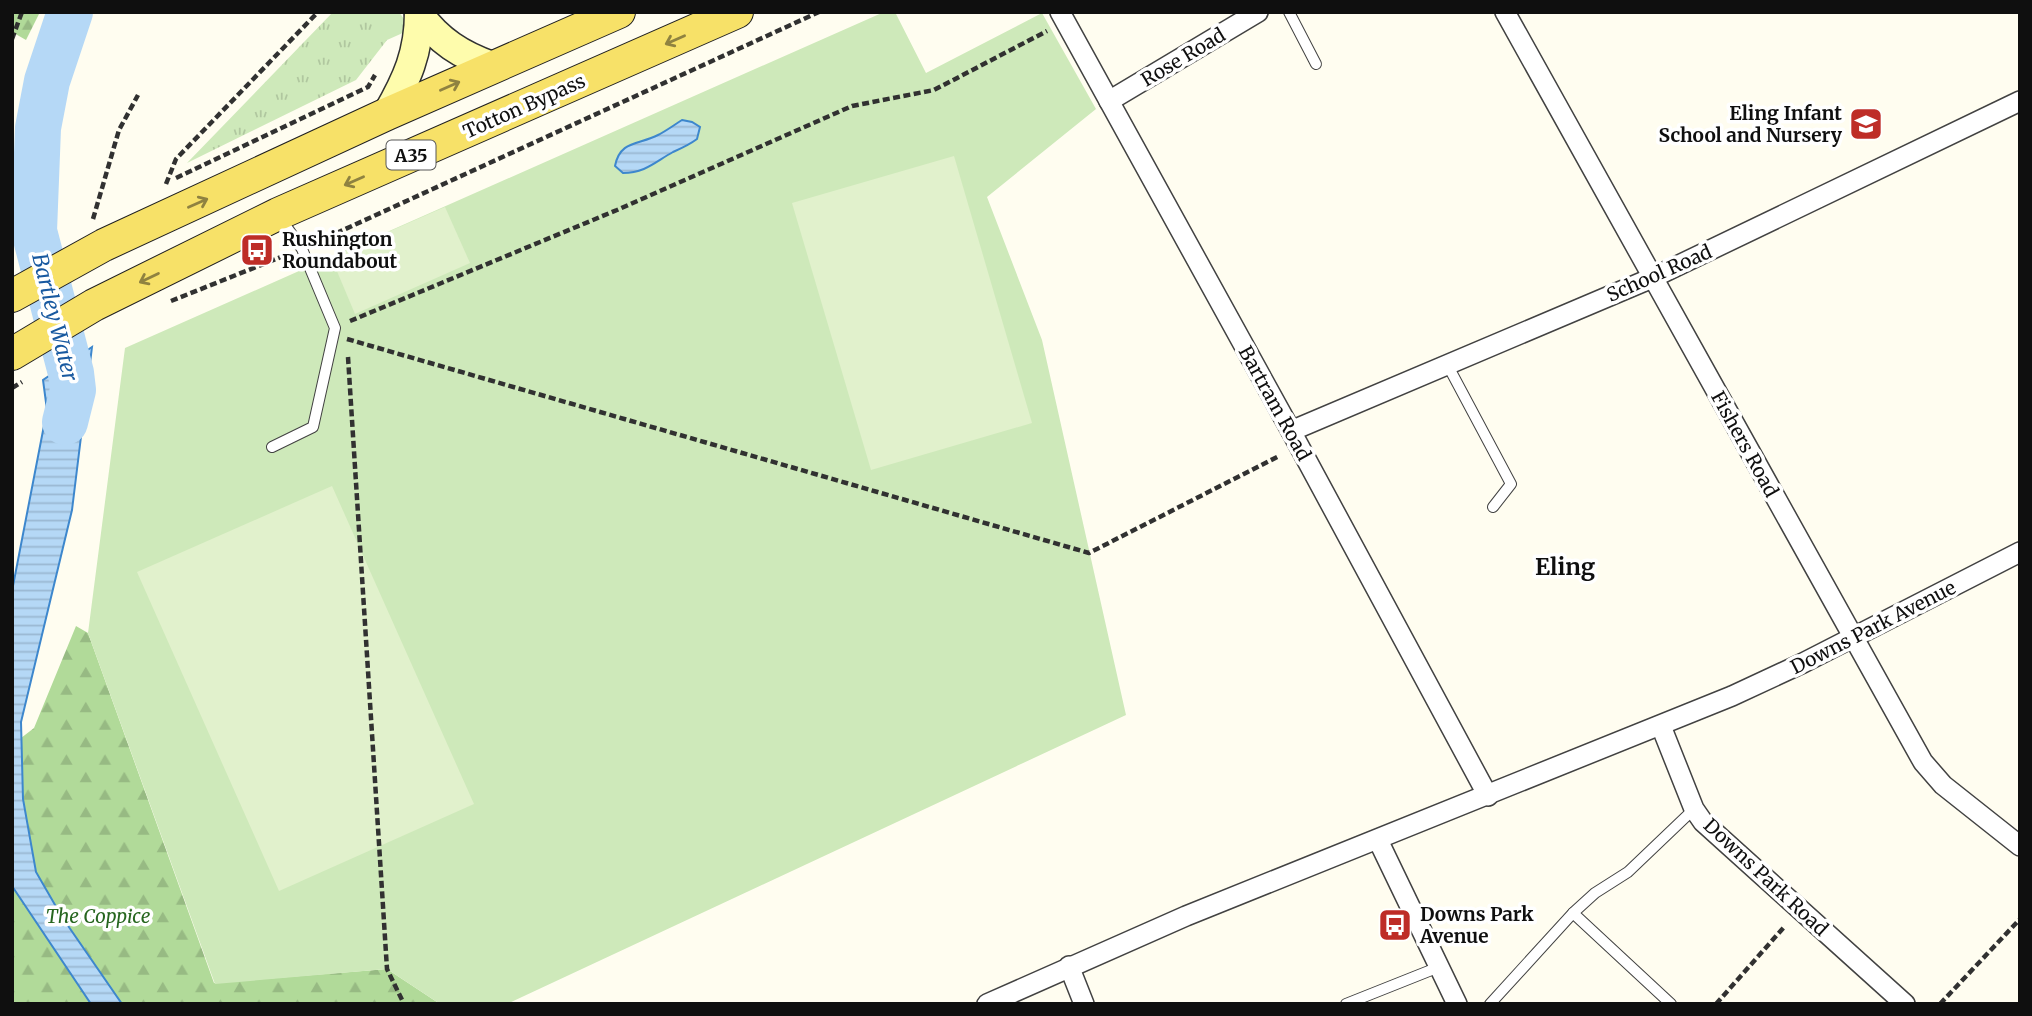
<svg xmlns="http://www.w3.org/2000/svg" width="2032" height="1016" viewBox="0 0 2032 1016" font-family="Merriweather,serif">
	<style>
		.grass { fill: url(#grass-tufts) }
		.forest { fill: url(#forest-firs) }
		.park { fill: #cee9ba }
		.pitch { fill: #e1f1cc }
		.water { fill: url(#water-rules); stroke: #3d87cd; stroke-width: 2 }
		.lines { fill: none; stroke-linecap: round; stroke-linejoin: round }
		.river { stroke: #b5d8f6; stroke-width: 46 }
		.lane-casing { stroke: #424242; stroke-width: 12 }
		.street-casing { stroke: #424242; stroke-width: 22 }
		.secondary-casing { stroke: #313131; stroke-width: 31 }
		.primary-casing { stroke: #202020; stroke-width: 34 }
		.path { stroke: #313131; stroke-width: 4.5; stroke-dasharray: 7 3.5; stroke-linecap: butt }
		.lane { stroke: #fff; stroke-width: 10 }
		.street { stroke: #fff; stroke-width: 19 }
		.secondary { stroke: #fefcac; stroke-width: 28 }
		.primary { stroke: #f7e168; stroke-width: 32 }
		.oneway { stroke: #8f8240 }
		.labels { text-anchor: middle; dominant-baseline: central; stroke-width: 7; stroke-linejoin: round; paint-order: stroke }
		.shield { fill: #fff; stroke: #575757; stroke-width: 2 }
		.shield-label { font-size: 18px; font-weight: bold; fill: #0f0f0f }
		.street-label { font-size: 19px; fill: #0f0f0f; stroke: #fff }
		.poi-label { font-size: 19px; font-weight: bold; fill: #0f0f0f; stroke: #fff; text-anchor: start }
		.park-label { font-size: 19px; font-style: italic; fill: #27661f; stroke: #fff }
		.water-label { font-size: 21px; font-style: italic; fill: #1859a0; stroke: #fff }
		.quarter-label { font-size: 23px; font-weight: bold; fill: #0f0f0f; stroke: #fff }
	</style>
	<defs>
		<pattern id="grass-tufts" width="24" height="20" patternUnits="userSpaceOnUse" patternTransform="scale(1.75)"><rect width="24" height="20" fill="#cee9ba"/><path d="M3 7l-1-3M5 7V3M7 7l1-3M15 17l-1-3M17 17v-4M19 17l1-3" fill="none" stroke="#b0c79f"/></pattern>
		<pattern id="forest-firs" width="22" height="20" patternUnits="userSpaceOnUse" patternTransform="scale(1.75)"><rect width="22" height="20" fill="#b1da99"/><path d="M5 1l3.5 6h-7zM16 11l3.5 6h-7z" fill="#97ba83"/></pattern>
		<pattern id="water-rules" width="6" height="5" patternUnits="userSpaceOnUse" patternTransform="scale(1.75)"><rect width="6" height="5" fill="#b5d8f6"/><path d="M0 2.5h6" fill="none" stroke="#9ab8d2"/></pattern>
	</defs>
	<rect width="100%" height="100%" fill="#fffdf0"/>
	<polygon class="grass" points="333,12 399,12 404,19 405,32 387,40 356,80 187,163"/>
	<g class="forest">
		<polygon points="12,12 40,12 26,40 12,32"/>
		<polygon points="76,626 88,633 214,983 387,969 440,1004 12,1004 12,745 34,728"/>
	</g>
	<polygon class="park" points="884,12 895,12 926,73 1042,13 1096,109 987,197 1042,340 1126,715 507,1004 440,1004 387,969 215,984 88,633 125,348"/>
	<g class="pitch">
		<polygon points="954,156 1032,423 871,470 792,203"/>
		<polygon points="445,207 470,263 355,314 331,257"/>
		<polygon points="332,486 474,804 279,891 137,572"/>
	</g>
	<g class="water">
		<path d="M682,120L692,122L700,127L697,139C689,145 682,148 673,152C655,162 645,173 623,173L615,166C620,140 639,145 658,135C666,131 674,125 682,120Z"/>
		<polygon points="92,347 72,510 21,722 23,799 36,872 62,917 122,1004 91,1004 12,886 12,591 47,410 43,380"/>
	</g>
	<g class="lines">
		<polyline class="river" points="65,422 73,390 71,373 34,231 38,128 47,81 70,12"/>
		<defs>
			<g id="lane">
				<polyline points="1289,12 1316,64"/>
				<polyline points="1447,364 1511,484 1493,507"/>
				<polyline points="272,447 313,427 335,328 302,249 279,216"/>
				<polyline points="1573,913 1671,1004"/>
				<polyline points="1346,1004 1439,967"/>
				<polyline points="1490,1004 1573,913 1595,893 1628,872 1694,809"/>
			</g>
			<g id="street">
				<polyline points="1060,12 1291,431 1488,796"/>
				<polyline points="1505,12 1923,762 1943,785 2020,846"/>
				<polyline points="1109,101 1258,12"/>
				<polyline points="1291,431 1652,278 2020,101"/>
				<polyline points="1661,726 1694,809 1703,822 1905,1004"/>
				<polyline points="1378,840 1457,1004"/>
				<polyline points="1069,966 1084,1004"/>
				<polyline points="987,1004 1186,916 1732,696 1803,663 2020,552"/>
			</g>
			<g id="secondary">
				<path d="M419,14C439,41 461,55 492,66"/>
				<path d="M387,114C407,79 419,53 419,12"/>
			</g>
			<g id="primary">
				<polyline points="12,296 104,245 387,114 619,12"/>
				<polyline points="12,354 94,305 278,214 737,12"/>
			</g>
		</defs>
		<use href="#lane" class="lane-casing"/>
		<use href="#street" class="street-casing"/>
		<use href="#secondary" class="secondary-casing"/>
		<use href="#primary" class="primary-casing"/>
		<g class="path">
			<polyline points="12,39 22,12"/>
			<polyline points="176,178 368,87 375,75"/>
			<polyline points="166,184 176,159 318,12"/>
			<polyline points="93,219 119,130 138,95"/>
			<polyline points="317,242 819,12"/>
			<polyline points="171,301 286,255"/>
			<polyline points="350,321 617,210 852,106 934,90 1047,31"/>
			<polyline points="347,339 1089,553 1279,456"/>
			<polyline points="348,357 387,969 404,1004"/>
			<polyline points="12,388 22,382"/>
			<polyline points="1716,1004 1785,926"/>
			<polyline points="1940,1004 2020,919"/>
		</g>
		<use href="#lane" class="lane"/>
		<use href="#street" class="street"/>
		<use href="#secondary" class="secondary"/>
		<use href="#primary" class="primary"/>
	</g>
	<defs><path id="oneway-shaft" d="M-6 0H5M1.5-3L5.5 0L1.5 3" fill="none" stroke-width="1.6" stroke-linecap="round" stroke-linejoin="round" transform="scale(1.75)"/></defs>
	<g class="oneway">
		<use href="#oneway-shaft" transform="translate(675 40) rotate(156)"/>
		<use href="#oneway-shaft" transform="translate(450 86) rotate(-24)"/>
		<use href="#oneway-shaft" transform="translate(354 181) rotate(156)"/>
		<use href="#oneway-shaft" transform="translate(198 203) rotate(-24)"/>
		<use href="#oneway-shaft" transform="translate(149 278) rotate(154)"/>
	</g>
	<defs>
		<symbol id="school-square" viewBox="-11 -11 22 22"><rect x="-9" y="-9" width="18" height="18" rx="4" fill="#be2d27" stroke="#fff"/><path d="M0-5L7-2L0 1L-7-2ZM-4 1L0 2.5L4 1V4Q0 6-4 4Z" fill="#fff"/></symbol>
		<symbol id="bus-square" viewBox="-11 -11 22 22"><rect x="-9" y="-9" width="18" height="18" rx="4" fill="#be2d27" stroke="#fff"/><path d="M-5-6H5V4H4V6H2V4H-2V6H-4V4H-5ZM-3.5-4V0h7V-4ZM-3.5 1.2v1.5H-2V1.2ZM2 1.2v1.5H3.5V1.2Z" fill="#fff"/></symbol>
	</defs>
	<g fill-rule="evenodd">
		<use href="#school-square" x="1847" y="105" width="38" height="38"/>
		<use href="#bus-square" x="238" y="231" width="38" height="38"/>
		<use href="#bus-square" x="1376" y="906" width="38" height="38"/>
	</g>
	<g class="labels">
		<rect class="shield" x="386.5" y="140.5" width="49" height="29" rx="5"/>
		<g class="shield-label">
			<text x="411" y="155">A35</text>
		</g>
		<g class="street-label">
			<text transform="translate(1183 57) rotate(-31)">Rose Road</text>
			<text transform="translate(524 106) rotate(-24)">Totton Bypass</text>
			<text transform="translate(1659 273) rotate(-24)">School Road</text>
			<text transform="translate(1275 403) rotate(61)">Bartram Road</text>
			<text transform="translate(1745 444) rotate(61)">Fishers Road</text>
			<text transform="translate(1873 627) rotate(-27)">Downs Park Avenue</text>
			<text transform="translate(1766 877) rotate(43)">Downs Park Road</text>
		</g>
		<g class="poi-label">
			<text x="1842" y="113" text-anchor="end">Eling Infant<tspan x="1842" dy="22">School and Nursery</tspan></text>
			<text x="282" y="239">Rushington<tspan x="282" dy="22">Roundabout</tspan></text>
			<text x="1420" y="914">Downs Park<tspan x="1420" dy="22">Avenue</tspan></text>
		</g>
		<g class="park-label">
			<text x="98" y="916">The Coppice</text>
		</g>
		<g class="water-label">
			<text transform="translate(55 317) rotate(76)">Bartley Water</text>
		</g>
		<g class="quarter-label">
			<text x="1565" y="566">Eling</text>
		</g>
	</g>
	<rect width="2032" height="1016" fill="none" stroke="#0f0f0f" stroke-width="28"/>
</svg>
